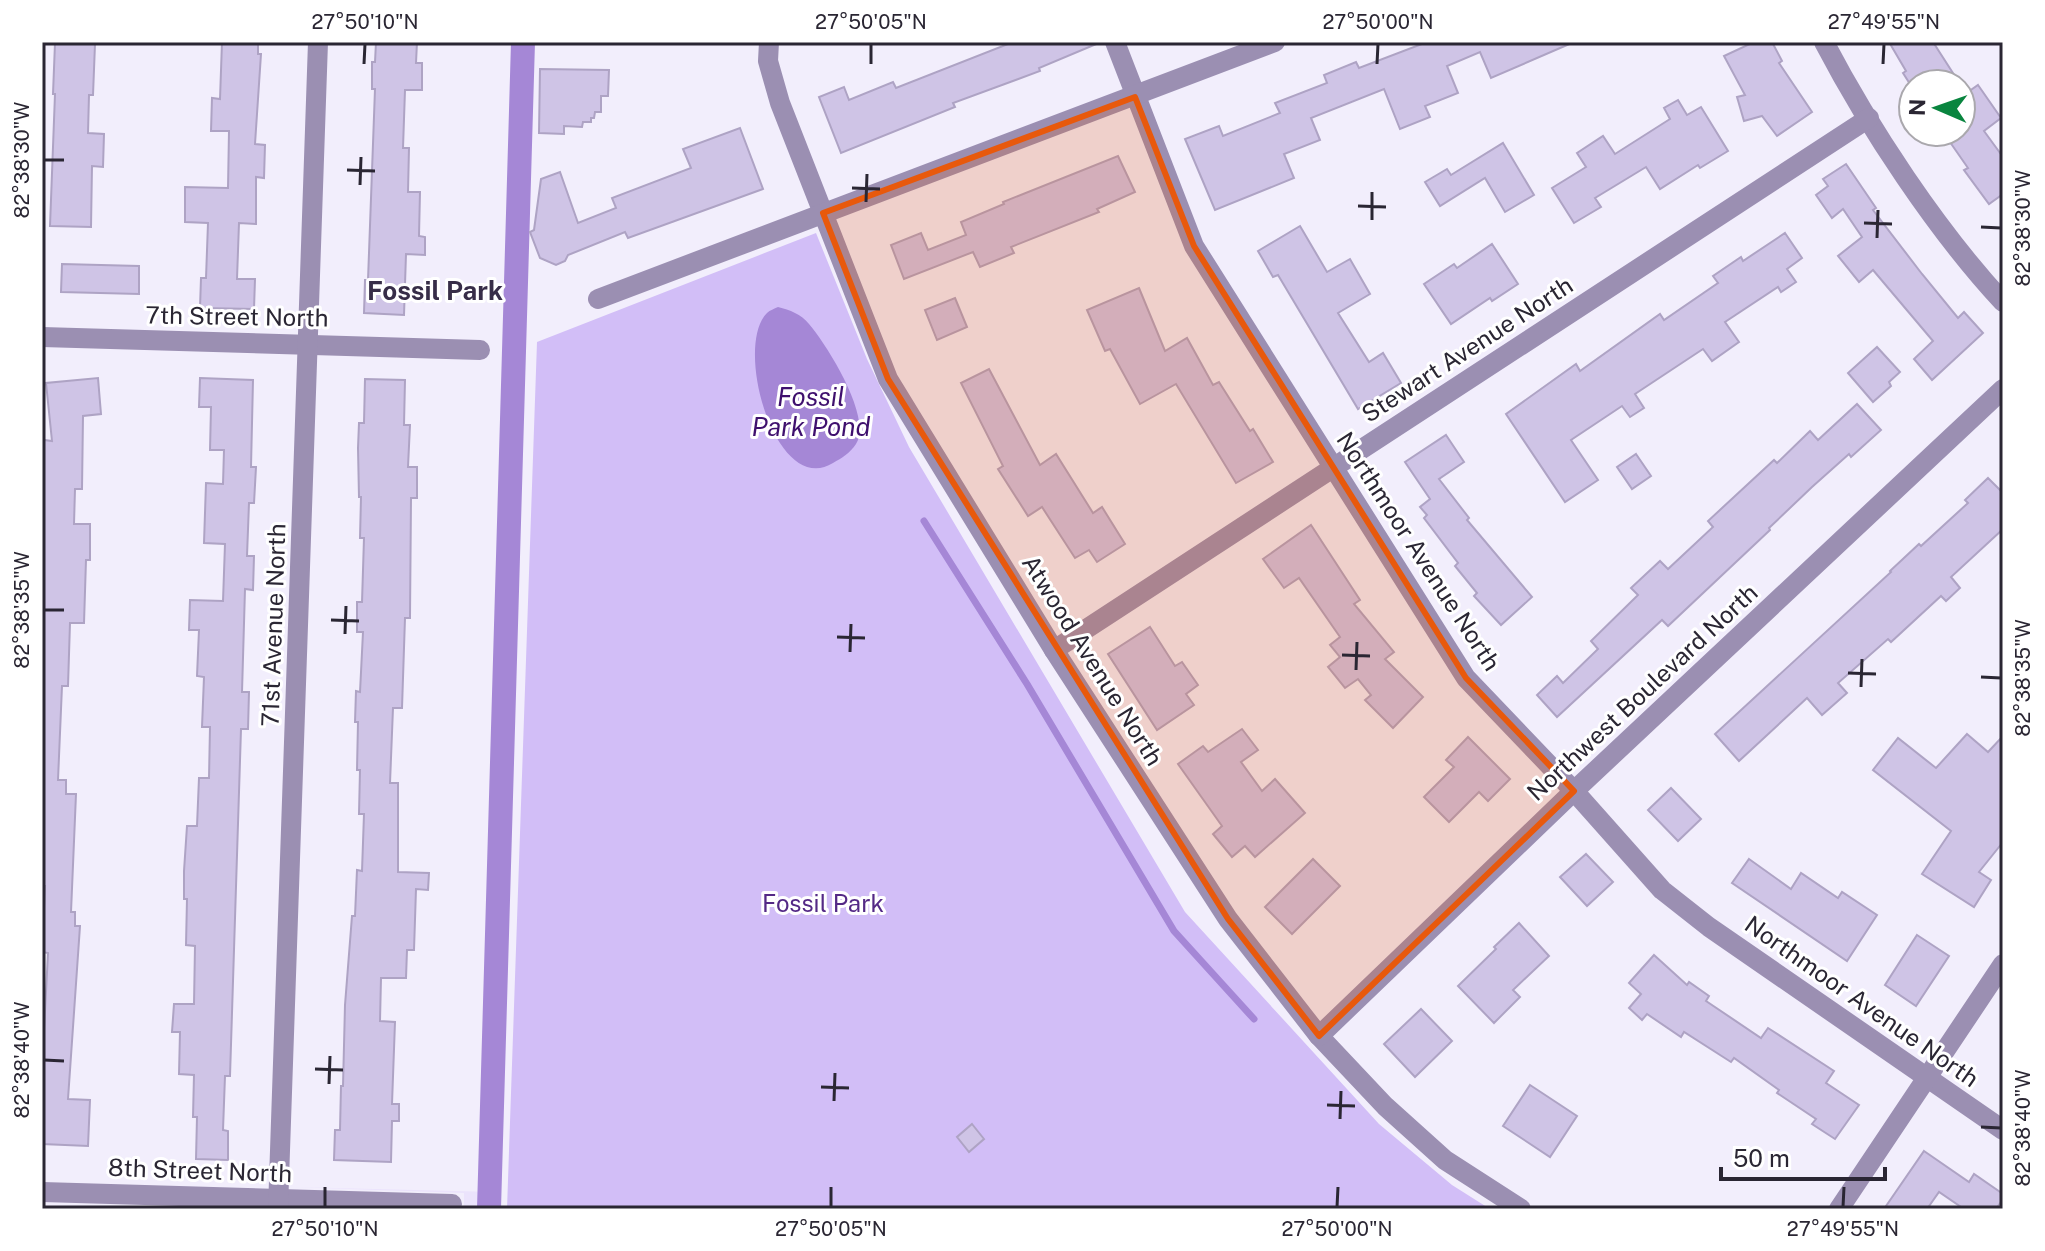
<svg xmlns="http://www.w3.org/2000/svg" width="2045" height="1251" viewBox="0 0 2045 1251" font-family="'Public Sans',sans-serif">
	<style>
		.built { fill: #ebe3fc }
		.green { fill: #d2bef7 }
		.water { fill: #a587d6 }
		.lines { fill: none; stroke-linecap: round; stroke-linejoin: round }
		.stream { stroke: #a587d6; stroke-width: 7 }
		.canal { stroke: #a587d6; stroke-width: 24 }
		.building { fill: #cfc4e6; stroke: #aea3c4; stroke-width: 2 }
		.minor { stroke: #9b8fb2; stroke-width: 20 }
		.marked { fill: #e8590c; fill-opacity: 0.2; stroke: #e8590c; stroke-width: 6; stroke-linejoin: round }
		.ticks { fill: none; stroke: #2a2633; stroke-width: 3 }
		.labels { text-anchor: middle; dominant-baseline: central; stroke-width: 6; stroke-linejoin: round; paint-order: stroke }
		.street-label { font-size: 24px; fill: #2a2633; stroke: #fff }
		.park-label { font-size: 24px; fill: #542986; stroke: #fff }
		.neighbourhood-label { font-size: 26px; font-weight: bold; fill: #372d48; stroke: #fff }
		.water-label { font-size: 26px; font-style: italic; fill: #3f106e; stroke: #fff }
		.neatline { fill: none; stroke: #2a2633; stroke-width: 3 }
		.ticks-label { font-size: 20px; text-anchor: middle; fill: #2a2633 }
	</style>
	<rect width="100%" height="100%" fill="#f2eefc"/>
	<polygon class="built" points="292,1187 496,1192 496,1209 464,1209 464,1193"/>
	<polygon class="green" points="816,233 867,359 909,447 1185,912 1379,1124 1452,1185 1490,1209 507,1209 537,342"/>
	<path class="water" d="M778,307C790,310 801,314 809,324C827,345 873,418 856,444C850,453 842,458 833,463C776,498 733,347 767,313C770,310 774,309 778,307Z"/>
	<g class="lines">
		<polyline class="stream" points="924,521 1027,684 1174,931 1254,1019"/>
		<polyline class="canal" points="489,1209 523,42"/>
	</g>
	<g class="building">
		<polygon points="222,42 258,42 258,54 261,54 255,144 265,145 264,178 256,177 256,224 239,223 237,279 255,279 254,309 200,308 201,278 206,278 208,223 185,222 185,187 228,188 229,131 211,131 212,98 220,99"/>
		<polygon points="376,42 417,42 416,63 422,63 422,90 405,90 403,148 409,148 408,192 420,192 419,236 425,237 425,255 406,254 404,315 364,313 365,280 368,280 375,89 372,89 372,62 375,62"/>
		<polygon points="1013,42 1101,42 1039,68 1040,71 953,103 955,107 841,153 819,97 844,87 849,100 893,82 896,88"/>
		<polygon points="1427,42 1574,42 1491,78 1480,52 1447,66 1458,93 1425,106 1430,117 1400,129 1384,89 1311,118 1320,140 1284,154 1294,178 1215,210 1185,139 1219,126 1223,136 1280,113 1275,103 1327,83 1324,75 1356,62 1359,68"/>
		<polygon points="1754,42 1772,42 1782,61 1779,63 1812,112 1777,136 1762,116 1744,121 1737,97 1745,95 1724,56"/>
		<polygon points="1889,42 1933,42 1960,84 1910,84 1903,73 1906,71"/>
		<polygon points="55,43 95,44 93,95 89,95 88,133 104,134 103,167 92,166 91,227 50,226 55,94 53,94"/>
		<polygon points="540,69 609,70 608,96 601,96 601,112 595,112 594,118 591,118 591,122 583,122 582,127 564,126 564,134 539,133"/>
		<polygon points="1978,85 2001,118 1984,131 2003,157 2003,194 1989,204 1964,170 1968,168 1943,132 1961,132 1961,97"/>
		<polygon points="1678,100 1687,115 1701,107 1728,151 1700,168 1698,165 1660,189 1646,167 1595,198 1601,207 1574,223 1552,188 1586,167 1577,153 1603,136 1615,154 1670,119 1664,108"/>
		<polygon points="740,128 763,189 628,238 625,232 568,255 565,261 556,265 540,258 530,232 534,230 541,179 560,172 578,223 616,208 612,198 691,168 683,149"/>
		<polygon points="1503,143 1534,195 1505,212 1485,178 1440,206 1425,182 1447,169 1451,175"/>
		<polygon points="1118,156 1135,192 1097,209 1099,212 1011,247 1014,253 980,267 973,252 904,279 891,245 921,233 928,250 966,235 961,222 1004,204 1003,202"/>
		<polygon points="1846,164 1876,208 1873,210 1922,274 1958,318 1964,312 1983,333 1932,380 1914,359 1933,341 1873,270 1859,282 1838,256 1862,237 1843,209 1832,218 1816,195 1828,186 1823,179"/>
		<polygon points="1300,226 1327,272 1350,259 1370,294 1338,313 1369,362 1383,353 1401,383 1358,409 1278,275 1273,277 1258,251"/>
		<polygon points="1785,233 1802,258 1787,269 1796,282 1781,292 1778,287 1725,322 1739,342 1712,361 1703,349 1635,394 1644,408 1630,417 1622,406 1571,440 1598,480 1565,502 1506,414 1576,364 1580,371 1660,314 1664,320 1718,283 1713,276 1741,257 1743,261"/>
		<polygon points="1492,244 1518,284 1492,301 1490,298 1451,324 1424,284 1454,264 1457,268"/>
		<polygon points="62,264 139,266 139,294 61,292"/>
		<polygon points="1139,288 1165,351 1187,338 1213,385 1219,382 1250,431 1253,429 1273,462 1236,483 1176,384 1140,404 1110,349 1105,351 1087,310"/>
		<polygon points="955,298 967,327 937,340 925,310"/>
		<polygon points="1877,347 1900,372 1889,382 1891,386 1873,402 1848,373"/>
		<polygon points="989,369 1040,465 1056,454 1093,513 1102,507 1125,544 1097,562 1089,550 1075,558 1042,507 1028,516 998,469 1003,466 961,383"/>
		<polygon points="98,378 101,414 83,416 82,489 75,489 74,524 90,524 90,560 86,560 84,623 70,623 68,686 62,686 58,780 66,780 66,794 76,794 71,912 75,912 75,926 80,926 68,1099 90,1100 88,1146 42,1144 42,1030 44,1030 48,953 42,952 45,886 42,886 42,503 44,440 52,441 46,383"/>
		<polygon points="200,378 253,380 251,467 256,467 254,503 249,503 247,556 254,556 253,590 245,589 242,692 249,692 248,729 241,729 230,1076 225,1076 223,1130 228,1131 228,1160 196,1159 197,1117 193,1117 194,1075 179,1074 180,1032 172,1032 174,1004 194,1004 195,946 186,945 187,899 184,899 184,871 187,826 197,826 199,778 209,778 210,727 202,727 204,677 197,676 199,630 189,630 190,600 223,601 225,544 204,543 206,483 223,484 224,450 210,450 211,407 199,407"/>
		<polygon points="365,379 405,380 404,425 410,425 408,467 417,467 417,498 411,498 410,618 405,618 402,708 393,708 390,783 398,783 398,872 429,873 428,890 416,889 414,950 407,950 406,978 381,978 380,1021 395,1022 392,1104 399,1104 399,1121 392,1121 391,1162 334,1160 335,1130 340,1130 341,1086 343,1086 345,1005 352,916 355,916 357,870 362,871 364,814 359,814 360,770 357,770 358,722 355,722 356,691 360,692 363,632 357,632 357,602 362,602 364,538 360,538 361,497 359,497 358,448 359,423 364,423"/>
		<polygon points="1857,404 1881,430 1851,457 1849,454 1812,487 1769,528 1770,530 1668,626 1662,620 1557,717 1537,695 1557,676 1563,683 1598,649 1591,641 1638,595 1631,588 1660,561 1668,569 1713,527 1708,521 1774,460 1777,463 1810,431 1818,440"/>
		<polygon points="1446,435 1464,462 1439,479 1469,518 1467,520 1532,597 1501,625 1474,596 1477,593 1455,566 1458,563 1424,518 1427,515 1420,507 1430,499 1405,462"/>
		<polygon points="1636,454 1651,476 1632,489 1617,467"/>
		<polygon points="1988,478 2003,493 2003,529 1951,577 1960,588 1946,601 1941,596 1891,642 1888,639 1838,683 1847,693 1822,715 1807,698 1739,761 1715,734 1891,572 1890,571 1919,544 1921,546 1968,503 1965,500"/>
		<polygon points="1311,525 1360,600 1354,604 1394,652 1385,659 1423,697 1393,728 1365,700 1371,695 1358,679 1345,688 1328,667 1340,657 1330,645 1340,637 1299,578 1284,588 1263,559"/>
		<polygon points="1150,627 1175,666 1182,662 1198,685 1186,694 1194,705 1157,730 1108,654"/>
		<polygon points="1242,729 1258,750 1241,762 1262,791 1275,779 1305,813 1255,857 1245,846 1232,857 1213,834 1222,826 1178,764 1203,746 1208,752"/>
		<polygon points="1967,734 1988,752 2003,736 2003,842 1979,872 1991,880 1974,907 1922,874 1951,831 1873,770 1898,738 1936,768"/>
		<polygon points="1468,737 1510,779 1488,801 1479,792 1449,822 1424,797 1454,767 1446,760"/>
		<polygon points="1671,788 1701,819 1678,841 1648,810"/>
		<polygon points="1586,854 1613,882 1587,906 1560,877"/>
		<polygon points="1313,859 1340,886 1292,934 1265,907"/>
		<polygon points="1749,859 1791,889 1801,873 1838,898 1842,892 1877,915 1847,961 1732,883"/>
		<polygon points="1519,923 1549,956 1513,990 1520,997 1494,1023 1458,986 1496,949 1494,947"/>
		<polygon points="1917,935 1949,956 1916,1006 1885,985"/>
		<polygon points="1654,955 1687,985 1689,982 1709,996 1706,1001 1761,1038 1768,1028 1834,1071 1826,1083 1859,1105 1835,1139 1812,1124 1816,1119 1777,1093 1779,1090 1734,1058 1731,1062 1684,1032 1681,1037 1647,1014 1642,1020 1629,1008 1641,994 1629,983"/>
		<polygon points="1421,1009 1452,1041 1415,1077 1384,1044"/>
		<polygon points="1530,1085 1577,1116 1550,1157 1503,1126"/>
		<polygon points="972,1124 984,1139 969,1152 957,1137"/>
		<polygon points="1924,1151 1969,1182 1974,1174 2003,1194 2003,1199 1996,1209 1964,1209 1939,1192 1927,1209 1884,1209"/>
	</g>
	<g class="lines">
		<g class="minor">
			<polyline points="769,42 768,61 780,103 888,379 1054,650 1228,919 1319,1036 1385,1106 1445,1160 1521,1209"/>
			<polyline points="1115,42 1194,246 1466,678 1574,791 1662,890 1709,927 2003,1130"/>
			<path d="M1824,42C1869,128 1937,231 2003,302"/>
			<polyline points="598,299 1275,42"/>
			<polyline points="42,337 480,350"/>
			<polyline points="1054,650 1869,118"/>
			<polyline points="1319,1036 1574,791 2003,389"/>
			<polyline points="42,1192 452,1204"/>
			<polyline points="278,1209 318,42"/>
			<polyline points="1839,1209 2003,964"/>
		</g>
	</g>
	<path class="marked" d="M1135,97L1194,246L1466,678L1574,791L1319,1036L1228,919L888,379L823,213Z"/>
	<path class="ticks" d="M364,64L365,44M871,64V44M1377,64L1378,44M1883,64L1884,44M44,160H64M347,170L375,171M360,185L361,157M852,188L880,189M866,202L867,174M1358,206L1386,207M1372,220V192M1864,223L1892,224M1981,227L2001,228M1877,238L1878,210M44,610H64M331,620L359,621M345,634L346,606M837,637L865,638M850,652L851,624M1342,655L1370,656M1356,670L1357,642M1848,673L1876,674M1981,677L2001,678M1861,687L1862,659M44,1060L64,1061M315,1069L343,1070M329,1084L330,1056M821,1087L849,1088M834,1101L835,1073M1327,1105L1355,1106M1340,1119L1341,1091M1981,1127L2001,1128M325,1207V1187M831,1207V1187M1337,1207L1338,1187M1843,1207L1844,1187"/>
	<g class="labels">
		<g class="street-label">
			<text transform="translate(237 316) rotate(1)">7th Street North</text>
			<text transform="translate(1467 349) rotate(-33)">Stewart Avenue North</text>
			<text transform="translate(1419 551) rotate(57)">Northmoor Avenue North</text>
			<text transform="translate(273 625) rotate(-88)">71st Avenue North</text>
			<text transform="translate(1093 660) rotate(58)">Atwood Avenue North</text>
			<text transform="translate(1642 692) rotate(-43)">Northwest Boulevard North</text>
			<text transform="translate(1862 1001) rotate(35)">Northmoor Avenue North</text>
			<text transform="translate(200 1170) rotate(2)">8th Street North</text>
		</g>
		<g class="park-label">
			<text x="823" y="903">Fossil Park</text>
		</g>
		<g class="neighbourhood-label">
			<text x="435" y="290">Fossil Park</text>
		</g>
		<g class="water-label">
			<text x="811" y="396">Fossil<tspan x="811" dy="30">Park Pond</tspan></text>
		</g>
	</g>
	<rect width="2045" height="1251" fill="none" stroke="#ffffff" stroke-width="88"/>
	<g transform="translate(1937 108) rotate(272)"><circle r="38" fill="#ffffff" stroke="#aaa8ad" stroke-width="2"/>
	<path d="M0-6L14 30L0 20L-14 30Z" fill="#09853f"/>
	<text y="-12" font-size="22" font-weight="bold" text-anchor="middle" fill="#2a2633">N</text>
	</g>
	<path d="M1721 1167v12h164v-12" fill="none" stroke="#2a2633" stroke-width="4"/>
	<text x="1733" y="1167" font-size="24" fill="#2a2633" stroke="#ffffff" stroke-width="6" paint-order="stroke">50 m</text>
	<rect x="44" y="44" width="1957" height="1163" class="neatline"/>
	<g class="ticks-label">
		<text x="365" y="29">27°50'10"N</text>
		<text x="871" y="29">27°50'05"N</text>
		<text x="1378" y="29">27°50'00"N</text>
		<text x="1884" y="29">27°49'55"N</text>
		<text transform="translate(22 160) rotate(-90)" y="7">82°38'30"W</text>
		<text transform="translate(2023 228) rotate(-90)" y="7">82°38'30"W</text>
		<text transform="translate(22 610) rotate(-90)" y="7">82°38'35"W</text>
		<text transform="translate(2023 678) rotate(-90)" y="7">82°38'35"W</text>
		<text transform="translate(22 1060) rotate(-90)" y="7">82°38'40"W</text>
		<text transform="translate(2023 1128) rotate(-90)" y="7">82°38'40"W</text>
		<text x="325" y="1236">27°50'10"N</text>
		<text x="831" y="1236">27°50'05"N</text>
		<text x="1337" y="1236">27°50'00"N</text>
		<text x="1843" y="1236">27°49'55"N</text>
	</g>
</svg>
